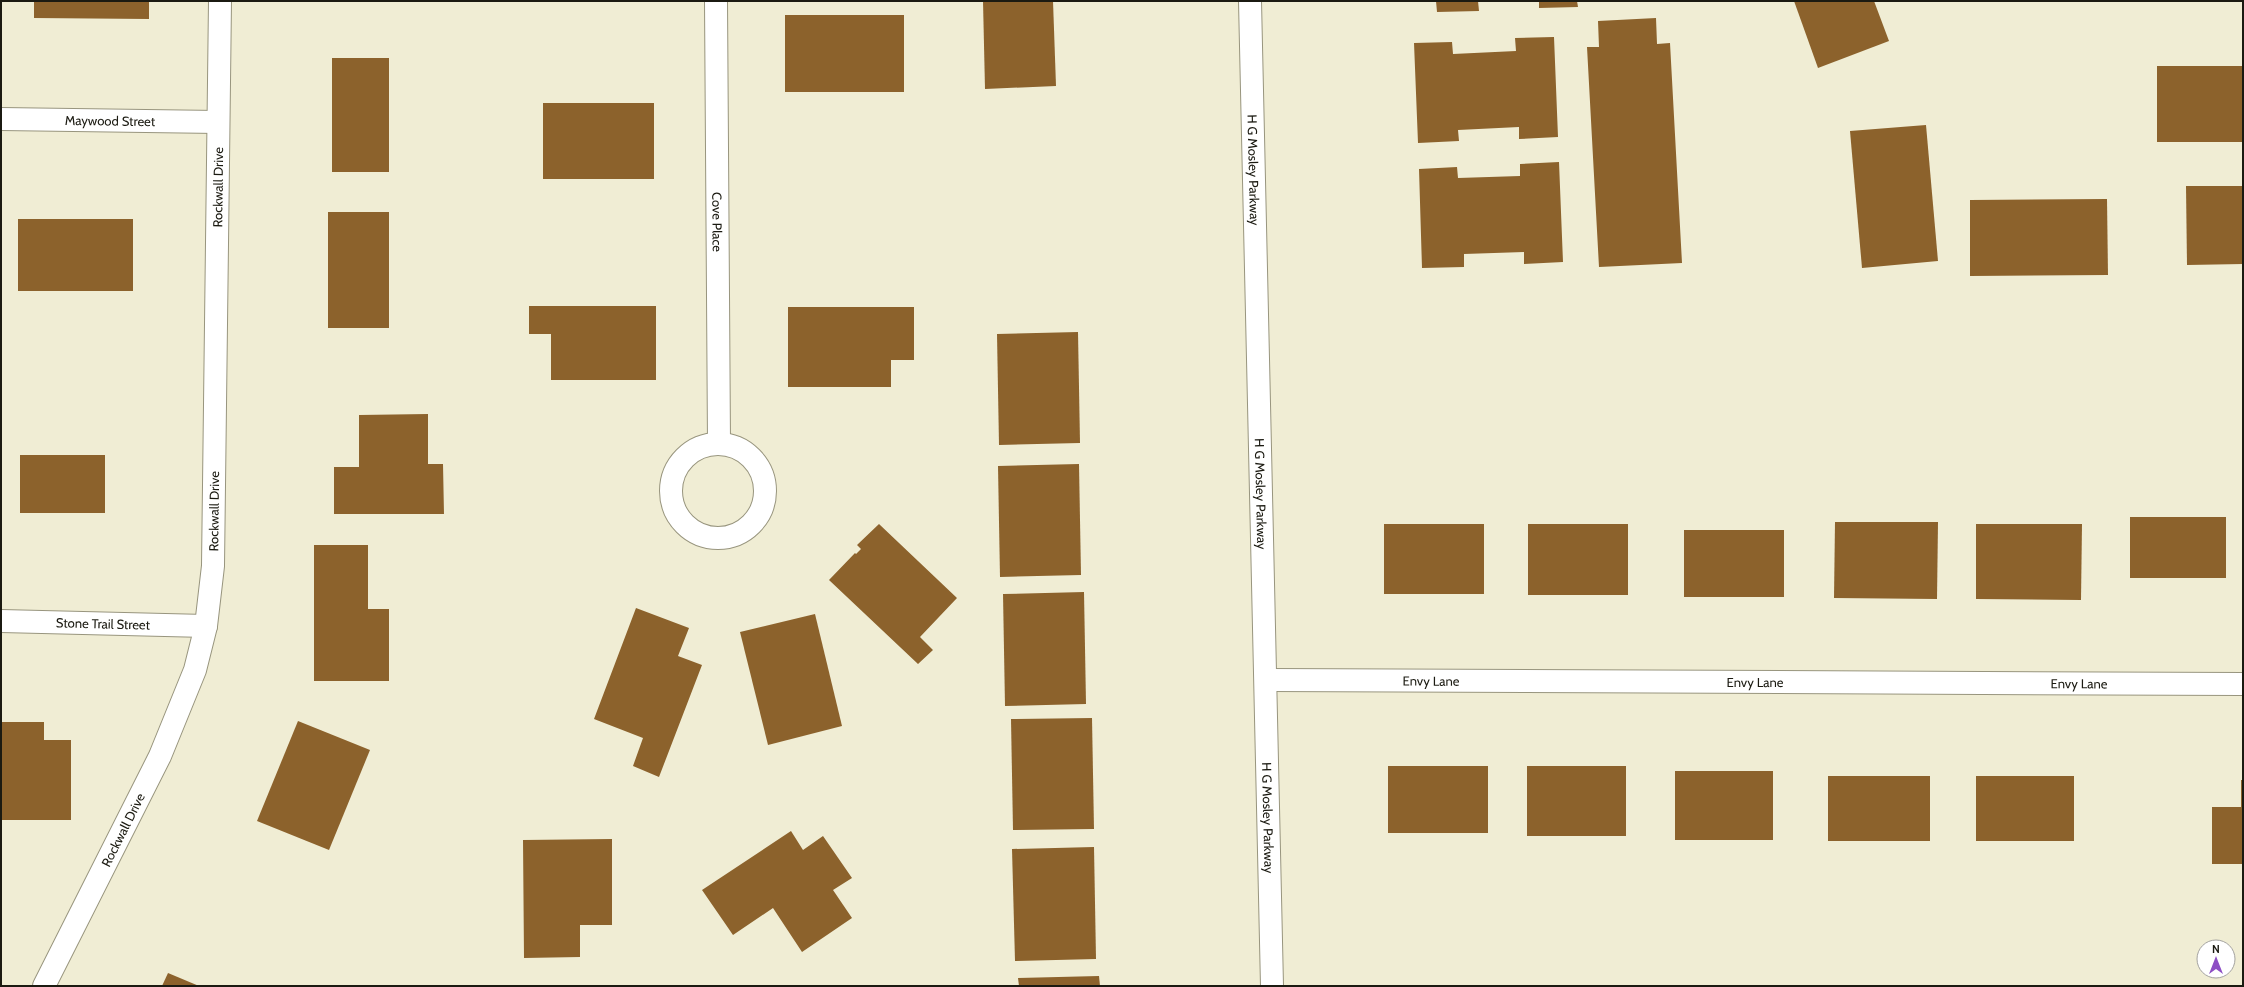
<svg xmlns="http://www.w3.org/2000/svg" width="2244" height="987" viewBox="0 0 2244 987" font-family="Cabin,sans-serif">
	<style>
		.building { fill: #8c622c }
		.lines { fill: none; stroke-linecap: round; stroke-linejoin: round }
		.minor-casing { stroke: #98957e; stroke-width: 24 }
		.secondary-casing { stroke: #98957e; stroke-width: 24 }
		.minor { stroke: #fff; stroke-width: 22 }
		.secondary { stroke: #fff; stroke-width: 22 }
		.labels { text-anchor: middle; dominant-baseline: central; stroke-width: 3; stroke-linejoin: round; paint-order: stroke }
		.street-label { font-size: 13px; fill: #1b1a11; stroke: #fff }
	</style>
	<rect width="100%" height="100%" fill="#f0edd4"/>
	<g class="building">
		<polygon points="34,1 149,1 149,19 34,18"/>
		<polygon points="983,1 1053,1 1056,86 985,89"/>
		<polygon points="1436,1 1478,1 1479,11 1437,12"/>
		<polygon points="1539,1 1577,1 1578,7 1539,8"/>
		<polygon points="1794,1 1874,1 1889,41 1818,68"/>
		<rect x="785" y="15" width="119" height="77"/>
		<polygon points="1656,18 1657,44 1670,43 1682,263 1599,267 1587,47 1599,47 1598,21"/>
		<polygon points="1554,37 1558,137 1519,139 1519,127 1458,130 1459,141 1418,143 1414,43 1452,42 1453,54 1516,51 1515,38"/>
		<rect x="332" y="58" width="57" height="114"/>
		<rect x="2157" y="66" width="86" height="76"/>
		<rect x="543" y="103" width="111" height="76"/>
		<polygon points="1926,125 1938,261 1862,268 1850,131"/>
		<polygon points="1559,162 1563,262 1524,264 1524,252 1464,254 1464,267 1422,268 1419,169 1457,167 1458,178 1520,176 1520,164"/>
		<polygon points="2186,186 2243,186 2243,264 2187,265"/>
		<polygon points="2107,199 2108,275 1970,276 1970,200"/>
		<rect x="328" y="212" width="61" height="116"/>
		<rect x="18" y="219" width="115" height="72"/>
		<polygon points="529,306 656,306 656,380 551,380 551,334 529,334"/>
		<polygon points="788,307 914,307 914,360 891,360 891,387 788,387"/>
		<polygon points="1078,332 1080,443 999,445 997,334"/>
		<polygon points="428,414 428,464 443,464 444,514 334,514 334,467 359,467 359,415"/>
		<rect x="20" y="455" width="85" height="58"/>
		<polygon points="1079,464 1081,575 1000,577 998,466"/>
		<rect x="2130" y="517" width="96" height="61"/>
		<polygon points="1835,522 1938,522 1937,599 1834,598"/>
		<polygon points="879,524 957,598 920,637 933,650 918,664 829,580 855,553 856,554 861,549 857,545"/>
		<rect x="1384" y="524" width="100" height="70"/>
		<rect x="1528" y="524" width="100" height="71"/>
		<polygon points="1976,524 2082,524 2081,600 1976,599"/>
		<rect x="1684" y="530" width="100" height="67"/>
		<polygon points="314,545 368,545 368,609 389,609 389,681 314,681"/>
		<polygon points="1084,592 1086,704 1005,706 1003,594"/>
		<polygon points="636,608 689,628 678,656 702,665 659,777 633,766 643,738 594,719"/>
		<polygon points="815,614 842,726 768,745 740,632"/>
		<polygon points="1092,718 1094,829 1013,830 1011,719"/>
		<polygon points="298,721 370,750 329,850 257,821"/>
		<polygon points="1,722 44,722 44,740 71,740 71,820 1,820"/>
		<rect x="1388" y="766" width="100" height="67"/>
		<rect x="1527" y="766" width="99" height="70"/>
		<rect x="1675" y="771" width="98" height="69"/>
		<rect x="1828" y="776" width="102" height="65"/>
		<rect x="1976" y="776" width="98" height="65"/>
		<polygon points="2241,780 2243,780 2243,864 2212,864 2212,807 2241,807"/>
		<polygon points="791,831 803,850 823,836 852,878 833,890 852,918 802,952 773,908 733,935 702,890"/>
		<polygon points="612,839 612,925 580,925 580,957 524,958 523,840"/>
		<polygon points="1094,847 1096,959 1015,961 1012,849"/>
		<polygon points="168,973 199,986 162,986"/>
		<polygon points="1099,976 1100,986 1019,986 1018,978"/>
	</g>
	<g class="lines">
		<defs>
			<g id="minor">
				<path id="s1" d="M716,1L719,443"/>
				<path id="s2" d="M1,119L218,122"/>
				<circle cx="718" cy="491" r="47"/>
				<path id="s3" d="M1,621L206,626"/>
				<path id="s4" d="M1267,680L2243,684"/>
				<path id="s5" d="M44,986L160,756L195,670L206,626L213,566L220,1"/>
			</g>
			<g id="secondary">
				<path id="s6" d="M1250,1L1272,986"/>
			</g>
		</defs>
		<use href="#minor" class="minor-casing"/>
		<use href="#secondary" class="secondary-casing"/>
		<use href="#minor" class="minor"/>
		<use href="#secondary" class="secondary"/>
	</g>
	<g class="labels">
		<g class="street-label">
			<text stroke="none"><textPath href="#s2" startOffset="109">Maywood Street</textPath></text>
			<text stroke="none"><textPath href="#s6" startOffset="169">H G Mosley Parkway</textPath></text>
			<text stroke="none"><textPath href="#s5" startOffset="835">Rockwall Drive</textPath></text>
			<text stroke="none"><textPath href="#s1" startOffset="221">Cove Place</textPath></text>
			<text stroke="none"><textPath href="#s6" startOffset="493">H G Mosley Parkway</textPath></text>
			<text stroke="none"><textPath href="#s5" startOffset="511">Rockwall Drive</textPath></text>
			<text stroke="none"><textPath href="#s3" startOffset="102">Stone Trail Street</textPath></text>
			<text stroke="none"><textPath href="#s4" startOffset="164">Envy Lane</textPath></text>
			<text stroke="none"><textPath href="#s4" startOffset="488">Envy Lane</textPath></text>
			<text stroke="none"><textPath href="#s4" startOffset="812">Envy Lane</textPath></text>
			<text stroke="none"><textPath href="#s6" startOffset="817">H G Mosley Parkway</textPath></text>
			<text stroke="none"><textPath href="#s5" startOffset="175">Rockwall Drive</textPath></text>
		</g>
	</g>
	<rect width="2244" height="987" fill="none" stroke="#1b1a11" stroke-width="4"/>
	<g transform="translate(2216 959)"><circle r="19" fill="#ffffff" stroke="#a4a3a0"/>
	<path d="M0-3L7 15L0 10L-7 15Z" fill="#8d4ec4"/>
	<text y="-6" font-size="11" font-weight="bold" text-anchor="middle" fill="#1b1a11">N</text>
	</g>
</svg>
